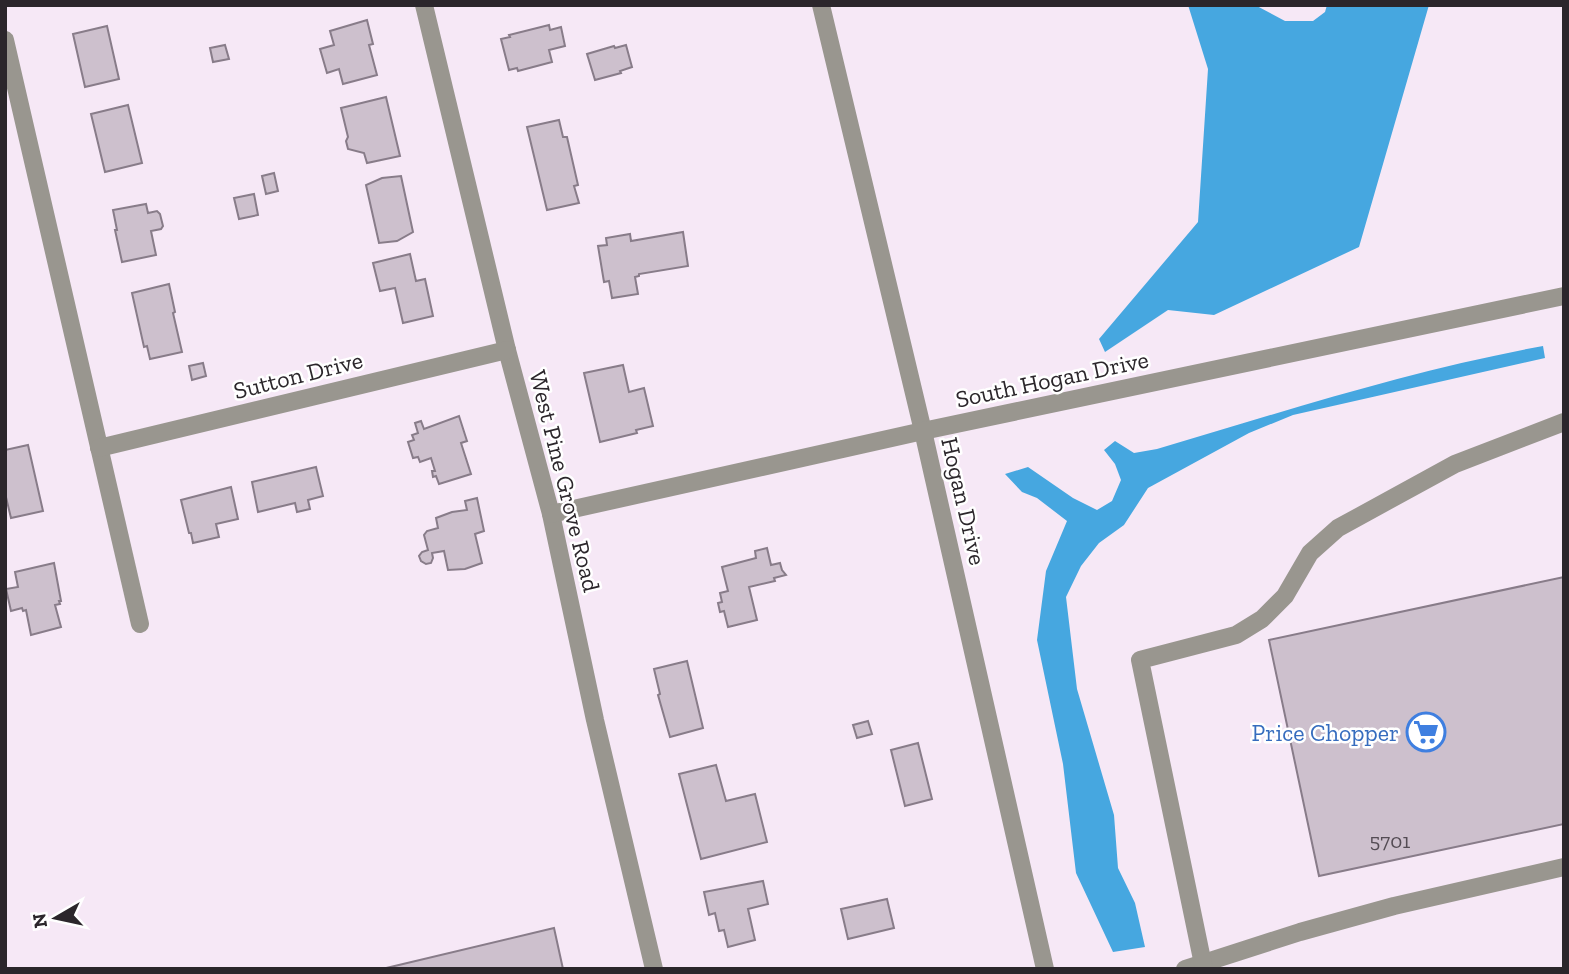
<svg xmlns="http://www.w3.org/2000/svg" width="1569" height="974" viewBox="0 0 1569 974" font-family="'Zilla Slab',serif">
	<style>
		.water { fill: #46a7e0 }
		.building { fill: #cdc0cd; stroke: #887c89; stroke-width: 2 }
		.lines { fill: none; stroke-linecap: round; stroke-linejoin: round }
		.minor { stroke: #99968f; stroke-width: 18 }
		.labels { text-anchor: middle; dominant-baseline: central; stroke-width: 5; stroke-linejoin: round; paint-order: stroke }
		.number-label { font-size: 21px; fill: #544c54 }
		.street-label { font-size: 24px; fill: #2b262b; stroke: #fff }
		.shop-label { font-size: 24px; fill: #366cbe; stroke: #fff; text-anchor: end }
	</style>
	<rect width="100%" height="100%" fill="#f6e8f6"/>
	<g class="water">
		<polygon points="1188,5 1255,5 1285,21 1313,21 1325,12 1327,5 1429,5 1359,247 1214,315 1168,310 1105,352 1099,339 1198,222 1208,69"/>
		<path d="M1543,346L1545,358L1293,415L1249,433L1148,488L1124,525L1099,543L1081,566L1066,597L1077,689L1114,815L1118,868L1135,903L1145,947L1113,952L1076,873L1063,764L1037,640L1046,571L1067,521L1037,498L1022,492L1005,474L1028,467L1073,498L1097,510L1112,501L1121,480L1115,464L1104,450L1115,441L1134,453L1157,449C1285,411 1412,370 1543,346Z"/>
	</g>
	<g class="building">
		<polygon points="367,20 373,44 369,45 377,75 343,84 339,69 327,73 320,49 334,45 330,31"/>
		<polygon points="549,25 550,30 561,27 565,46 549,50 552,62 518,71 517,68 509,70 501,39 510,37 509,35"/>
		<polygon points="107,26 119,79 85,87 73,34"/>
		<polygon points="225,45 229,59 213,62 210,48"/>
		<polygon points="626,45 632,67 620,71 621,73 595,80 587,54 614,46 615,48"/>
		<polygon points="386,97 400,156 367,163 364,153 348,149 346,141 348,137 341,108"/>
		<polygon points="128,105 142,163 105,172 91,114"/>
		<polygon points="559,120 563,137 567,137 578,185 574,186 579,203 547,210 527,127"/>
		<polygon points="274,173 278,191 266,194 262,176"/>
		<polygon points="401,176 413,232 397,241 379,243 366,185 382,178"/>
		<polygon points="254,194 258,215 239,219 234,198"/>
		<polygon points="146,204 148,213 157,211 160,214 163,226 161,229 151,231 156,255 122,262 115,230 117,230 113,210"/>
		<polygon points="683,232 688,266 639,274 639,276 635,277 638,294 612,298 609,281 604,282 598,246 607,245 606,238 630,234 631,241"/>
		<polygon points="410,254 416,281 425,279 433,316 403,323 395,288 380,291 373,263"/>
		<polygon points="169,284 175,312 173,313 182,352 150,359 147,346 144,347 132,293"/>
		<polygon points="203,363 206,376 192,380 189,366"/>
		<polygon points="623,365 629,392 644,388 653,426 636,430 637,433 600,442 584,373"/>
		<polygon points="459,416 467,441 461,443 471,474 439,484 436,476 433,477 432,471 435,471 431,458 420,462 418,457 413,458 408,442 414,440 412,435 418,433 415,423 421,421 424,429"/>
		<polygon points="28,445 43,511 11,518 5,493 5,450"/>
		<polygon points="316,467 323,496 308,500 310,509 297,512 295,503 258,512 252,482"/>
		<polygon points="231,487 238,519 216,524 219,537 193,543 191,533 189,533 181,500"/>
		<polygon points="477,498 484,531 475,534 482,563 465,569 448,570 444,551 432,553 433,558 431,563 426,564 421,561 419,556 422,552 428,550 424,535 427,531 438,528 436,518 452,512 467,510 465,501"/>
		<polygon points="767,548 771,565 780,563 782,570 786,575 774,578 775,581 749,587 757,620 728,627 724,611 720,612 718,603 722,602 720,593 728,591 722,567 756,558 755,551"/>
		<polygon points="54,563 61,601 59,601 60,604 55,605 61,627 31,635 26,610 23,611 22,608 11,611 6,589 18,587 15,572"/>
		<polygon points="1564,577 1564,824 1319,876 1269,640"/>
		<polygon points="687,661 703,728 670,737 658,695 660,694 654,669"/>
		<polygon points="868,721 872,734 857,738 853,725"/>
		<polygon points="918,743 932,799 905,806 891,750"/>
		<polygon points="716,765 726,801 755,794 767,842 701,859 679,774"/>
		<polygon points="763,881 768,904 748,909 755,940 728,947 724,930 719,931 715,913 709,915 704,892"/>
		<polygon points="887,899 894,928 848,939 841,909"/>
		<polygon points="554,928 563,969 382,969"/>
	</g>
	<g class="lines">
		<g class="minor">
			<polyline points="424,5 507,350 551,514 595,720 654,969"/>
			<polyline points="821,5 923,431 1045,969"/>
			<polyline points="5,40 140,624"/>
			<polyline points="99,448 507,350"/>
			<polyline points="551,514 923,431 1564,296"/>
			<polyline points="1185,969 1300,932 1394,906 1564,867"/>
			<polyline points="1204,969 1140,660 1236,635 1262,619 1285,596 1310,553 1338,528 1455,464 1564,422"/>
		</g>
	</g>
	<defs>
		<symbol id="supermarket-ring" viewBox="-11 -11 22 22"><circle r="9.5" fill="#fff" stroke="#3f7fe0" stroke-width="1.5"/><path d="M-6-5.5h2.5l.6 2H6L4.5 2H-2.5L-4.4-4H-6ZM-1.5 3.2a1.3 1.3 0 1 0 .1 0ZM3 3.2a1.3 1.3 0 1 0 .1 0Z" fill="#3f7fe0"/></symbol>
	</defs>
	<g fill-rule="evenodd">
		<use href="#supermarket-ring" x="1404" y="710" width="44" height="44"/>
	</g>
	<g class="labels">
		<g class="number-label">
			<text x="1390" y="840">5701</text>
		</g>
		<g class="street-label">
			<text transform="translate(298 375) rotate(-14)">Sutton Drive</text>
			<text transform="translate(1052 379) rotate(-12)">South Hogan Drive</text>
			<text transform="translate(565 481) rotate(76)">West Pine Grove Road</text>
			<text transform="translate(964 501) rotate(77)">Hogan Drive</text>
		</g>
		<g class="shop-label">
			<text x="1399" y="732">Price Chopper</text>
		</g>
	</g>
	<rect width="1569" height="974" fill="none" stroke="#2b262b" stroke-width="14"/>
	<g transform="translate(56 918) rotate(261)" stroke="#ffffff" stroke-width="5" paint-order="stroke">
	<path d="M0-5L12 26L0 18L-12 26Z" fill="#2b262b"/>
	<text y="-10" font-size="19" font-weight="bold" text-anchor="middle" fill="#2b262b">N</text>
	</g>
</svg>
